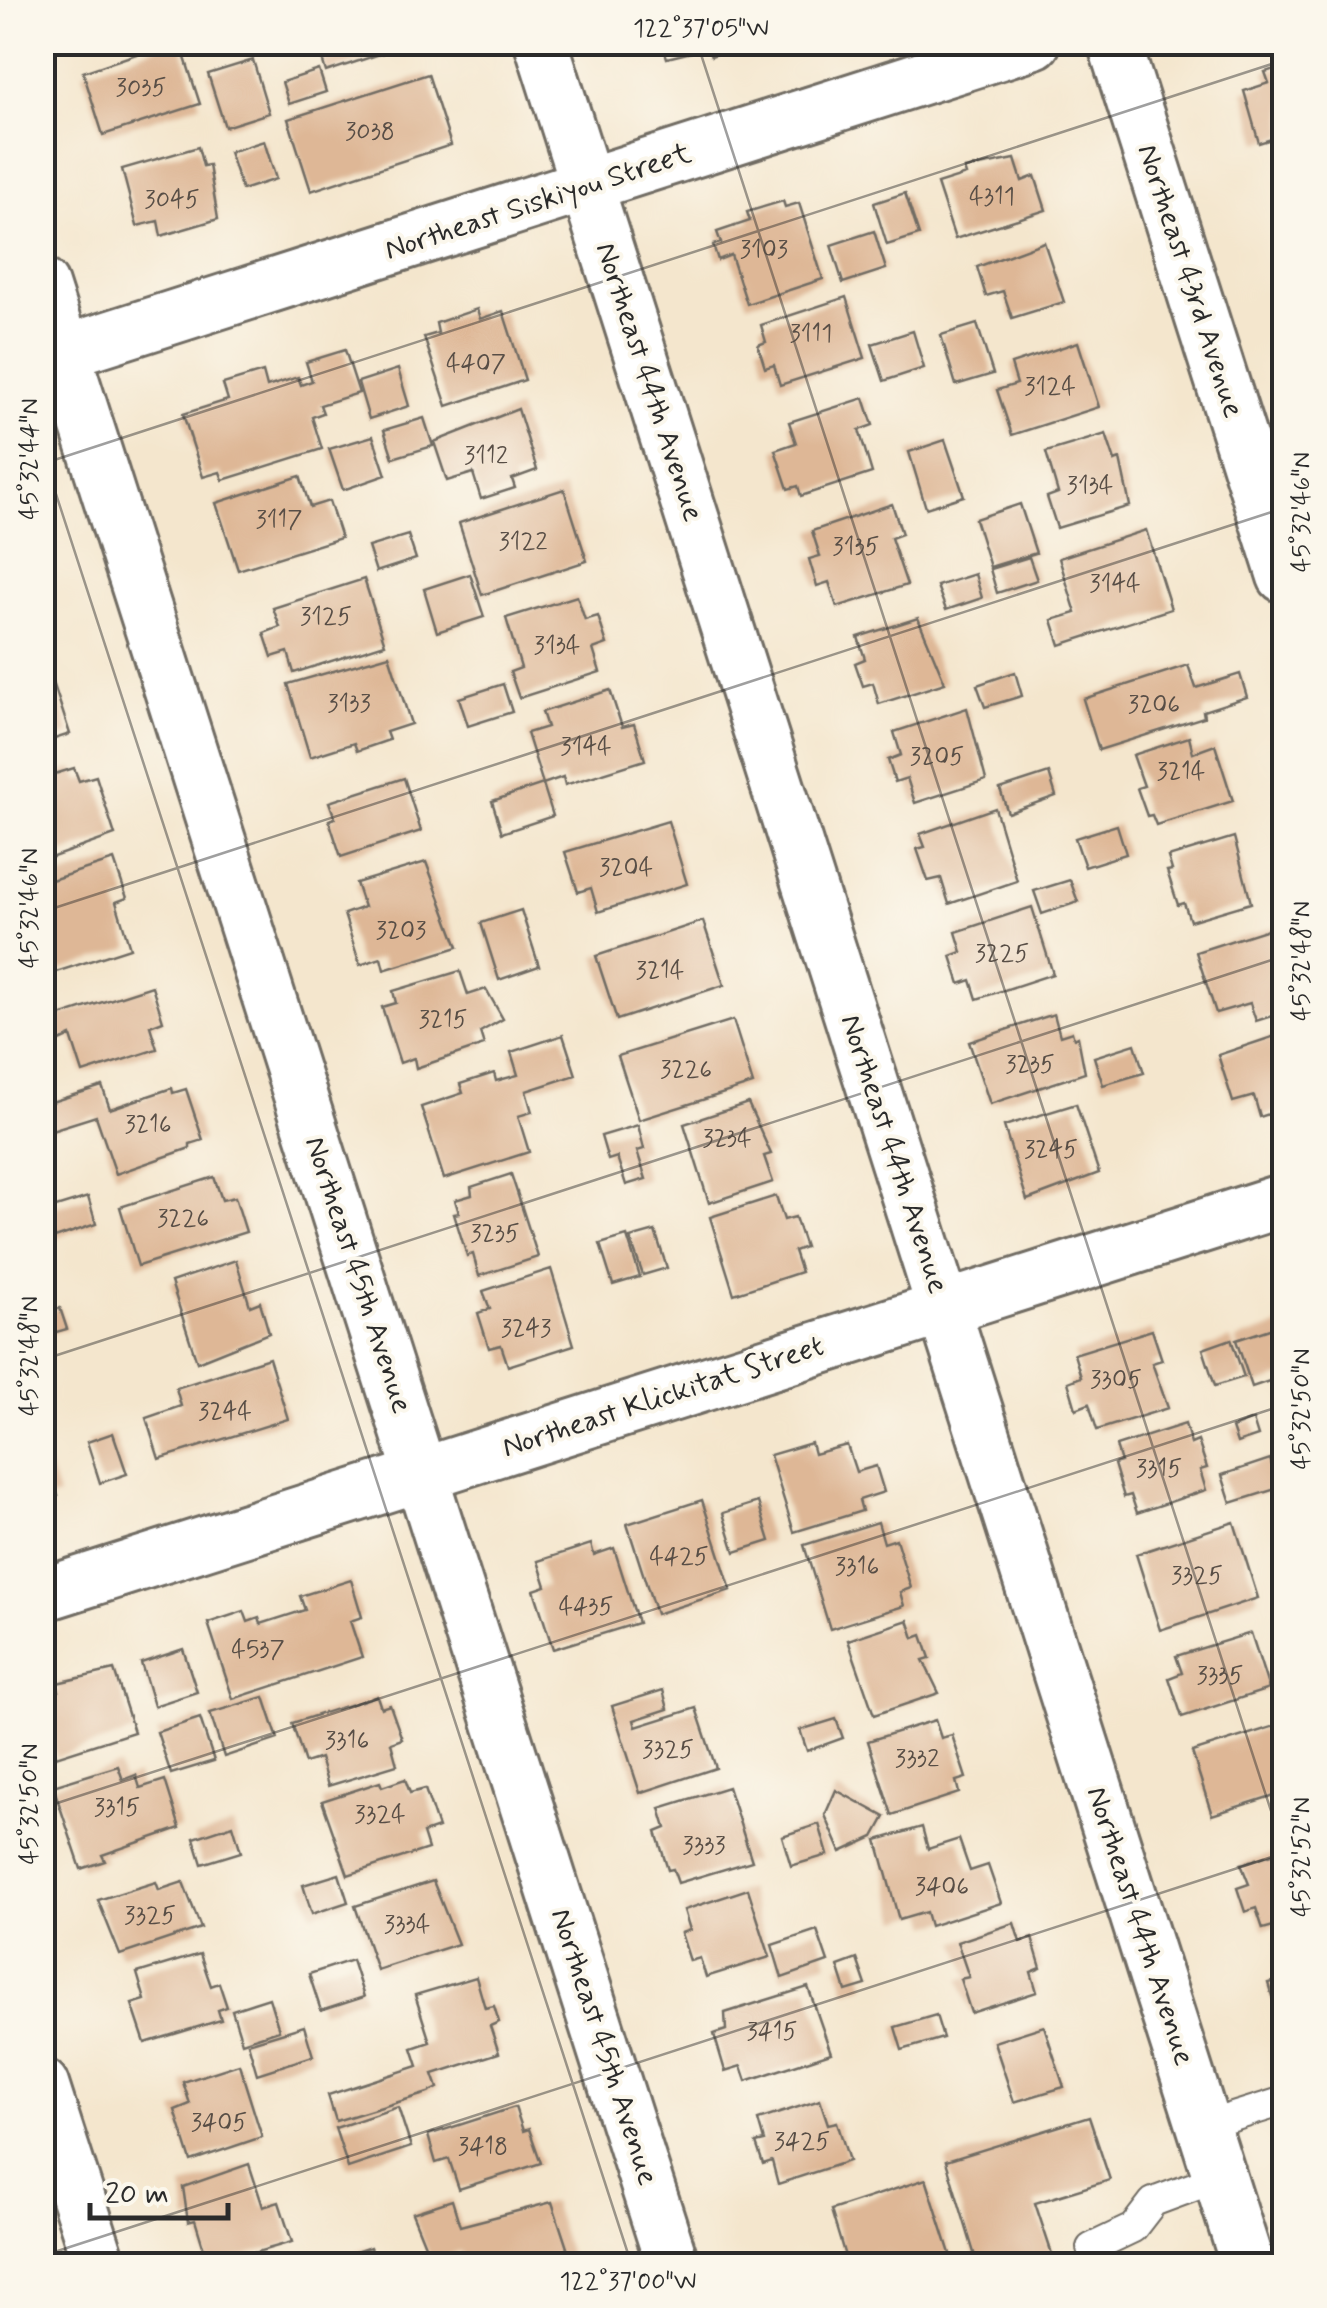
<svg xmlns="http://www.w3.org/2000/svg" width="1327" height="2308" viewBox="0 0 1327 2308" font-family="Mynerve,sans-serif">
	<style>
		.building { fill: #deb796 }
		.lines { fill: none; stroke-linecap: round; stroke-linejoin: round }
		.service-casing { stroke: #716c64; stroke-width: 32 }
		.minor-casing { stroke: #716c64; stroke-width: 58 }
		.service { stroke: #fff; stroke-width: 28 }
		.minor { stroke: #fff; stroke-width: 52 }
		.ticks { fill: none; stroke: #2b2b2b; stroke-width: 2.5; stroke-opacity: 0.45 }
		.labels { text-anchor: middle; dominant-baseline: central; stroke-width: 8; stroke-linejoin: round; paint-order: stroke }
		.number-label { font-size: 25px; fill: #584e46 }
		.street-label { font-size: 30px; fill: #2b2b2b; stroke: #fbf7ec }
		.neatline { fill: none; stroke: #2b2b2b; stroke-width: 4 }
		.ticks-label { font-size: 25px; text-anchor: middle; fill: #2b2b2b }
	</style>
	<rect width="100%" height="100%" fill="#fbf7ec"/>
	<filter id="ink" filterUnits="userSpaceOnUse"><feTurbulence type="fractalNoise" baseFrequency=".01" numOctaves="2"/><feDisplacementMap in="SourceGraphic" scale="20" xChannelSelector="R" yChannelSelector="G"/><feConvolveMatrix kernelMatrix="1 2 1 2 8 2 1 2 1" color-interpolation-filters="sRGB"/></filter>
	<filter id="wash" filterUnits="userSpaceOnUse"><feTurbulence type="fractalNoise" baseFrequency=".0048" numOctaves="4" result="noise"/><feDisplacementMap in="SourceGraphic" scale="40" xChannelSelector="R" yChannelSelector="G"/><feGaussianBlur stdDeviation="2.25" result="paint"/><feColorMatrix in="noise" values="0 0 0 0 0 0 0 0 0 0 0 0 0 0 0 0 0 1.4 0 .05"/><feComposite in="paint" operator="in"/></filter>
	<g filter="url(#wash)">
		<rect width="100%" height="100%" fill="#f4e6cd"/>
		<g id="blocks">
			<g class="building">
				<polygon points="172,42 180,42 200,104 103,135 83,72"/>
				<polygon points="317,42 413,42 413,43 326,72"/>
				<polygon points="662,42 741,42 742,46 711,56 708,48 667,58"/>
				<polygon points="253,60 269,113 225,127 208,74"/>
				<polygon points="1284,66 1284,135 1259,143 1244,91 1269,83 1265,72"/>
				<polygon points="319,70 326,92 289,104 282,82"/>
				<polygon points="428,74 451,145 311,191 288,119"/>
				<polygon points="264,141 276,179 242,190 229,152"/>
				<polygon points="198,147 203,166 209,165 218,219 161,236 158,221 137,226 122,169"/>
				<polygon points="1015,159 1022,181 1035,176 1046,210 955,239 937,184 966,175 964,169"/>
				<polygon points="905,193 919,235 887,245 874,203"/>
				<polygon points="783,201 785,207 799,203 823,279 747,304 731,255 718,260 713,245 721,243 717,232 750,221 747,212"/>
				<polygon points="874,231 886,269 843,283 831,245"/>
				<polygon points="1044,242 1064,302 1012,318 1003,291 986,296 977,267"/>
				<polygon points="846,297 865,358 780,385 774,365 765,368 758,345 766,342 761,325"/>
				<polygon points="477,309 480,319 503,311 525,380 447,406 424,337 438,333 436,323"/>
				<polygon points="977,324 993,374 956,385 941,335"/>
				<polygon points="913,331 924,368 884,381 872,344"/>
				<polygon points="1078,342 1099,407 1012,435 997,390 1017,384 1011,364"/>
				<polygon points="345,350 359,393 320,405 323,413 312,417 322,449 223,480 220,472 203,477 183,414 228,400 223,384 263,372 267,387 298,377 301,385 312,381 306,362"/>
				<polygon points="398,369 409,406 369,419 358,382"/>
				<polygon points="864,398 873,425 859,430 872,473 801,496 798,486 788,489 775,450 796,443 789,422"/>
				<polygon points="518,409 537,470 512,479 515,488 481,499 473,473 447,481 434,442"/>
				<polygon points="424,418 433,446 393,458 384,430"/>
				<polygon points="1106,434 1115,461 1120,459 1130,506 1057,528 1047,497 1058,493 1046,452"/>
				<polygon points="373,436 386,475 343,490 329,449"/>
				<polygon points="945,440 964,496 926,508 909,452"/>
				<polygon points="300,476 310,507 329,501 341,538 238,570 216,503"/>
				<polygon points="564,489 587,561 482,595 459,523"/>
				<polygon points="892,504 902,534 891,538 907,585 837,607 829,582 817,586 809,559 820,556 812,531"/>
				<polygon points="1020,504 1036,553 990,567 975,519"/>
				<polygon points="1146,530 1171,609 1060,645 1052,620 1076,613 1059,558"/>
				<polygon points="408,535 416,559 376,572 368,547"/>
				<polygon points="1029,557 1037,580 997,593 990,569"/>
				<polygon points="470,574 484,617 437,632 424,589"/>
				<polygon points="975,574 982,598 946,610 937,586"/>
				<polygon points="364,579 385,644 294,673 288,652 272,657 264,633 280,627 273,608"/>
				<polygon points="577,596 585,620 598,616 607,644 593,649 600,672 519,698 510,672 521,668 506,618"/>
				<polygon points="918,618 945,683 879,704 873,683 863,686 855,663 865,659 858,637"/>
				<polygon points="389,655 411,724 386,732 389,740 357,751 354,743 310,757 288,684"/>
				<polygon points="46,661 70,734 42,743 42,662"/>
				<polygon points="1188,665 1196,688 1240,674 1247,697 1203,711 1204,717 1099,750 1083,699"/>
				<polygon points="1015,672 1022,696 985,707 977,685"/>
				<polygon points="503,684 512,712 468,726 459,698"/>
				<polygon points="610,690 622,727 634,724 645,760 565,785 563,777 543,784 527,733 547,727 542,712"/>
				<polygon points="967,708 986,780 915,803 907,778 895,782 888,760 901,755 894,732"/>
				<polygon points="1189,737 1193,753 1215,745 1233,801 1156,825 1152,815 1147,816 1137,788 1144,786 1133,755"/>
				<polygon points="74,768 79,781 96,776 115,835 42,861 42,778"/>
				<polygon points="1049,773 1056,796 1008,813 1000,789"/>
				<polygon points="404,778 421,831 341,857 329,820 335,818 329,802"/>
				<polygon points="543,784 553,816 502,833 492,801"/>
				<polygon points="995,808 1017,881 949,904 941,878 928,881 917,849 925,847 920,834"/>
				<polygon points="668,821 687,884 598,912 591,888 578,892 565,852"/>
				<polygon points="1117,825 1126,854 1085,867 1075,838"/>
				<polygon points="1234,837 1251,903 1190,921 1184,903 1178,905 1167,871 1172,870 1168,857"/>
				<polygon points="114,860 127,898 116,902 130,948 50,974 42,950 42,883"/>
				<polygon points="426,862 458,947 384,970 381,958 360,965 344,914 364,907 356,883"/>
				<polygon points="1070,880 1078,902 1042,914 1034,891"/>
				<polygon points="1032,907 1053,974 977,999 971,980 960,984 951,956 962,952 956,932"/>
				<polygon points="521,910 539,966 499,980 481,923"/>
				<polygon points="703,921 724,985 617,1020 596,956"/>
				<polygon points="1277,926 1284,951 1276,957 1284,983 1284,1012 1256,1021 1250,1003 1216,1013 1196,952"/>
				<polygon points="460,971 468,995 486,989 503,1019 480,1032 484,1045 416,1068 414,1058 400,1063 382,1007 396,1003 393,991"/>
				<polygon points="152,986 163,1021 150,1026 157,1049 83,1073 71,1036 60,1041 53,1018"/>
				<polygon points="1054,1014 1060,1036 1072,1032 1074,1039 1078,1037 1085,1073 990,1104 969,1042"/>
				<polygon points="733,1020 753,1084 639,1120 618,1056"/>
				<polygon points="1284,1033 1284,1109 1260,1117 1254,1096 1233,1102 1218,1055"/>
				<polygon points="563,1035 576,1075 526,1091 532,1112 518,1116 529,1152 444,1179 421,1107 463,1093 460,1084 494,1073 496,1081 518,1075 511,1052"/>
				<polygon points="1135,1044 1144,1073 1103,1085 1094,1057"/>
				<polygon points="102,1086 110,1109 172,1088 173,1093 186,1089 203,1140 190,1144 190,1148 116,1174 96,1116 42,1133 42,1105"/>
				<polygon points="748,1103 771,1154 764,1156 773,1182 709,1203 684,1124"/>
				<polygon points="1076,1104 1099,1173 1027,1200 1004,1126"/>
				<polygon points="638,1125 644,1149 637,1151 646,1179 626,1185 617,1157 608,1160 601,1136"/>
				<polygon points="511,1174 538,1257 479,1276 473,1254 467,1256 454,1214 459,1213 455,1200 472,1195 471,1187"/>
				<polygon points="214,1177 222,1200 235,1197 246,1232 138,1266 120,1207"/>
				<polygon points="776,1196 784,1220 795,1217 805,1247 794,1251 801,1272 734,1294 710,1217"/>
				<polygon points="88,1197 96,1224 55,1238 46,1210"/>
				<polygon points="655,1231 667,1268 643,1275 630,1238"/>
				<polygon points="627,1236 640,1277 613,1285 600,1244"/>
				<polygon points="236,1260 250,1306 260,1302 269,1333 197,1362 171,1282"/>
				<polygon points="551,1269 574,1345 508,1366 501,1345 489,1348 478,1313 490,1309 483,1291"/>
				<polygon points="60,1308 67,1329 42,1336 42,1313"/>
				<polygon points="1282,1325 1284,1376 1252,1387 1236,1340"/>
				<polygon points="1152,1330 1162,1360 1152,1363 1168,1408 1097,1430 1089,1404 1076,1409 1068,1382 1081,1377 1074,1354"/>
				<polygon points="1231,1339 1244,1377 1215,1386 1203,1349"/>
				<polygon points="269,1358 288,1419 159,1459 146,1418 181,1406 176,1388"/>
				<polygon points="1253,1420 1258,1436 1237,1443 1232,1428"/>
				<polygon points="1185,1424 1191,1444 1198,1441 1207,1468 1200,1470 1206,1490 1137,1513 1131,1495 1124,1497 1114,1464 1121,1462 1116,1446"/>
				<polygon points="113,1433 127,1474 100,1483 87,1442"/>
				<polygon points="811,1443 814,1454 847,1445 856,1472 876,1466 884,1492 859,1500 862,1511 794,1532 770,1455"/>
				<polygon points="43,1449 58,1496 42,1501 42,1450"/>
				<polygon points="1270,1459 1279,1488 1231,1503 1222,1475"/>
				<polygon points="702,1500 731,1590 656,1614 627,1524"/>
				<polygon points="758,1502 770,1541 735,1552 723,1513"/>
				<polygon points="878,1522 884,1543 896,1539 911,1588 900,1592 904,1606 830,1629 804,1545"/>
				<polygon points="1234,1522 1258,1598 1160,1630 1136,1554"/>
				<polygon points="591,1544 594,1555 614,1548 638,1623 553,1649 534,1590 546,1586 538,1561"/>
				<polygon points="351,1580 362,1617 350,1621 362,1657 233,1699 208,1623 244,1611 248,1622 259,1618 261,1624 305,1610 300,1596"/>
				<polygon points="908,1620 914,1638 922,1635 930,1658 923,1660 939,1693 874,1715 848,1640"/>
				<polygon points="1251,1633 1269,1689 1182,1717 1169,1678 1182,1673 1176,1656"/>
				<polygon points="183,1649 197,1692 154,1706 141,1663"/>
				<polygon points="114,1670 134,1732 56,1757 53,1745 42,1748 42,1696 59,1691 57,1683"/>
				<polygon points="663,1690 668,1709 634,1720 636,1727 696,1708 716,1768 640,1793 612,1706"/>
				<polygon points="377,1696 381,1708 390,1705 402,1739 391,1743 397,1765 328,1786 320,1758 305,1763 292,1723"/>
				<polygon points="264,1697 278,1739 224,1757 210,1713"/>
				<polygon points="200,1718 214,1761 171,1774 157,1732"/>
				<polygon points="836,1719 843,1738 807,1751 800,1730"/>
				<polygon points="935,1720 941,1738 952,1735 966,1778 956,1781 959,1793 892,1815 868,1741"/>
				<polygon points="1278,1725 1284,1745 1284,1792 1212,1815 1192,1752"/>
				<polygon points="118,1766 123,1780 136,1775 140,1788 165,1780 180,1828 102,1855 105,1861 81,1869 53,1786"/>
				<polygon points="405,1779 410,1793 425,1789 438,1828 423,1833 428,1849 348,1875 322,1801 380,1782 382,1787"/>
				<polygon points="728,1787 752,1861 678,1883 673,1869 668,1870 656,1832 666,1828 660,1808"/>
				<polygon points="836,1790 885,1817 874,1837 841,1852 825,1815"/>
				<polygon points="819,1824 828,1855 791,1866 782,1836"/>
				<polygon points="233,1825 241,1852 202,1864 194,1838"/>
				<polygon points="922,1827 928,1849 959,1839 970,1871 988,1865 1001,1903 930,1926 926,1912 899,1920 877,1840"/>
				<polygon points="1284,1850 1284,1923 1263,1929 1256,1908 1245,1912 1237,1888 1249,1884 1241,1864"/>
				<polygon points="339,1874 348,1902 312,1914 303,1885"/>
				<polygon points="433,1881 458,1944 377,1970 355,1906"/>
				<polygon points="156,1882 159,1890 183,1882 201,1928 120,1955 98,1900"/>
				<polygon points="748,1889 770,1957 706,1977 700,1958 690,1961 681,1933 690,1930 684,1910"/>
				<polygon points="1014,1923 1020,1942 1032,1938 1041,1968 1031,1972 1037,1992 971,2013 960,1979 969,1977 957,1942"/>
				<polygon points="817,1930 828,1962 782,1978 772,1945"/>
				<polygon points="200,1954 211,1986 219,1983 227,2007 218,2010 221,2020 145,2043 132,2004 145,2000 137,1973"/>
				<polygon points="1284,1957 1284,2002 1275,2006 1268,1983 1279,1980 1274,1961"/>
				<polygon points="857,1959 866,1985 846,1991 838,1966"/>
				<polygon points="352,1960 364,1997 321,2011 309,1974"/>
				<polygon points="476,1977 485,2008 494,2006 499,2022 490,2026 499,2053 433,2074 438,2088 428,2093 336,2121 328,2095 418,2066 412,2048 430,2042 415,1995"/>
				<polygon points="808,1987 831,2053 746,2081 741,2066 725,2071 714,2034 726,2030 725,2013"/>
				<polygon points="269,1998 279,2030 242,2042 232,2010"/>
				<polygon points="936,2015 943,2038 902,2050 895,2027"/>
				<polygon points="304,2026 313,2056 257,2074 248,2043"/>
				<polygon points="1044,2026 1064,2087 1014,2102 994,2042"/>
				<polygon points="239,2064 262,2137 191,2161 175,2110 190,2104 183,2082"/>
				<polygon points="820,2100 828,2124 837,2122 849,2161 778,2184 772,2161 763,2164 756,2143 764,2141 758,2120"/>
				<polygon points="398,2107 411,2147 348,2168 335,2128"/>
				<polygon points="515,2107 523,2131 529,2129 541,2163 459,2189 449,2159 436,2163 428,2135"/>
				<polygon points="1089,2117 1110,2180 1035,2203 1053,2257 1025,2266 978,2266 946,2161"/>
				<polygon points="249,2164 263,2207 279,2202 292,2242 209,2266 195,2220 188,2222 183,2187"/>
				<polygon points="926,2179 954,2266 848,2266 831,2210"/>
				<polygon points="452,2200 460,2226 552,2202 573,2266 465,2266 460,2251 431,2260 412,2213"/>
				<polygon points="370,2247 376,2266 346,2266 343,2256"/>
			</g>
		</g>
	</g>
	<g filter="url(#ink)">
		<use href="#blocks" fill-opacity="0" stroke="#716c64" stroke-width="2.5"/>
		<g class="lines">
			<defs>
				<g id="service">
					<polyline points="1204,2126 1284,2101"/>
					<polyline points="1096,2266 1091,2248 1133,2228 1153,2202 1220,2177"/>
				</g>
				<g id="minor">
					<polyline points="541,42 1248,2266"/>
					<polyline points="1114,42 1284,576"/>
					<polyline points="42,285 673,2266"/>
					<polyline points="42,359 1034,42"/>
					<polyline points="42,1595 1284,1200"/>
					<polyline points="42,2085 100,2266"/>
				</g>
			</defs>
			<use href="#service" class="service-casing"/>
			<use href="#minor" class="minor-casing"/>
			<use href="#service" class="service"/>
			<use href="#minor" class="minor"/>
		</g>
	</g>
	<path class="ticks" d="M697,42L1284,1851M42,451L632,2266M42,464L1284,60M42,912L1284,508M42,1360L1284,956M42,1808L1284,1405M42,2256L1284,1853"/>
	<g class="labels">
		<g class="number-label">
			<text x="141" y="88">3035</text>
			<text x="370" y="132">3038</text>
			<text x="992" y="197">4311</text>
			<text x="172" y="200">3045</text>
			<text x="764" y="250">3103</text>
			<text x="811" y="334">3111</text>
			<text x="476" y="364">4407</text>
			<text x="1050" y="387">3124</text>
			<text x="486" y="456">3112</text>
			<text x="1090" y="486">3134</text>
			<text x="279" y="520">3117</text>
			<text x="523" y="542">3122</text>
			<text x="856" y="547">3135</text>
			<text x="1115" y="584">3144</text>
			<text x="326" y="617">3125</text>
			<text x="557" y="646">3134</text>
			<text x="349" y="704">3133</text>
			<text x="1154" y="705">3206</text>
			<text x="586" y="747">3144</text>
			<text x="937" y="757">3205</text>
			<text x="1181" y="772">3214</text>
			<text x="626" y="868">3204</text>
			<text x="401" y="931">3203</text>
			<text x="1002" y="954">3225</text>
			<text x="660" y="971">3214</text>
			<text x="443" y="1020">3215</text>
			<text x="1030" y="1065">3235</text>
			<text x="686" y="1070">3226</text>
			<text x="148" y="1125">3216</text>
			<text x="727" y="1139">3234</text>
			<text x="1051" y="1150">3245</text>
			<text x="183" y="1219">3226</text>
			<text x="495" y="1234">3235</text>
			<text x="526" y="1329">3243</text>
			<text x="1116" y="1380">3305</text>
			<text x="225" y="1412">3244</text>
			<text x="1159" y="1469">3315</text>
			<text x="679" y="1557">4425</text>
			<text x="857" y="1567">3316</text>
			<text x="1197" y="1576">3325</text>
			<text x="586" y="1607">4435</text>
			<text x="258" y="1650">4537</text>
			<text x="1220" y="1676">3335</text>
			<text x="347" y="1741">3316</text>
			<text x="668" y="1750">3325</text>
			<text x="917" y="1759">3332</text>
			<text x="117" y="1808">3315</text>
			<text x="380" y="1815">3324</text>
			<text x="704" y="1846">3333</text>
			<text x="942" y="1887">3406</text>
			<text x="150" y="1916">3325</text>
			<text x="407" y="1925">3334</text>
			<text x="772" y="2032">3415</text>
			<text x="219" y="2123">3405</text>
			<text x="802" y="2142">3425</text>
			<text x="483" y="2147">3418</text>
		</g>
		<g class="street-label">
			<text transform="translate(538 202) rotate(-18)">Northeast Siskiyou Street</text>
			<text transform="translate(1190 281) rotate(72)">Northeast 43rd Avenue</text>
			<text transform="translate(649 382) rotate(72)">Northeast 44th Avenue</text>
			<text transform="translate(894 1154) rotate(72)">Northeast 44th Avenue</text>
			<text transform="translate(358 1275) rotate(72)">Northeast 45th Avenue</text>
			<text transform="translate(663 1397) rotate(-18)">Northeast Klickitat Street</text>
			<text transform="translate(1140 1926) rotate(72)">Northeast 44th Avenue</text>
			<text transform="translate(604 2047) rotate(72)">Northeast 45th Avenue</text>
		</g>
	</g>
	<rect width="1327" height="2308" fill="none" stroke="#fbf7ec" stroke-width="110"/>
	<path d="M90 2203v15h138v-15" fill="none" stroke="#2b2b2b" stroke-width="5"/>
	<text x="105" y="2203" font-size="30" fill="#2b2b2b" stroke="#fbf7ec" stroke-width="8" paint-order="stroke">20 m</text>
	<rect x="55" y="55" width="1217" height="2198" class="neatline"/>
	<g class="ticks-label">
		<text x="701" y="36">122°37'05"W</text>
		<text transform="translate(28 459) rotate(-90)" y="9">45°32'44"N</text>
		<text transform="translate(1300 512) rotate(-90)" y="9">45°32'46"N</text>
		<text transform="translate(28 908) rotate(-90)" y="9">45°32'46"N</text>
		<text transform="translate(1300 961) rotate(-90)" y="9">45°32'48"N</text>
		<text transform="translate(28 1356) rotate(-90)" y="9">45°32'48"N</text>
		<text transform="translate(1300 1409) rotate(-90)" y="9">45°32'50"N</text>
		<text transform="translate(28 1804) rotate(-90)" y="9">45°32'50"N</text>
		<text transform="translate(1300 1857) rotate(-90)" y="9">45°32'52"N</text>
		<text x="628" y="2289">122°37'00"W</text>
	</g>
</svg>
